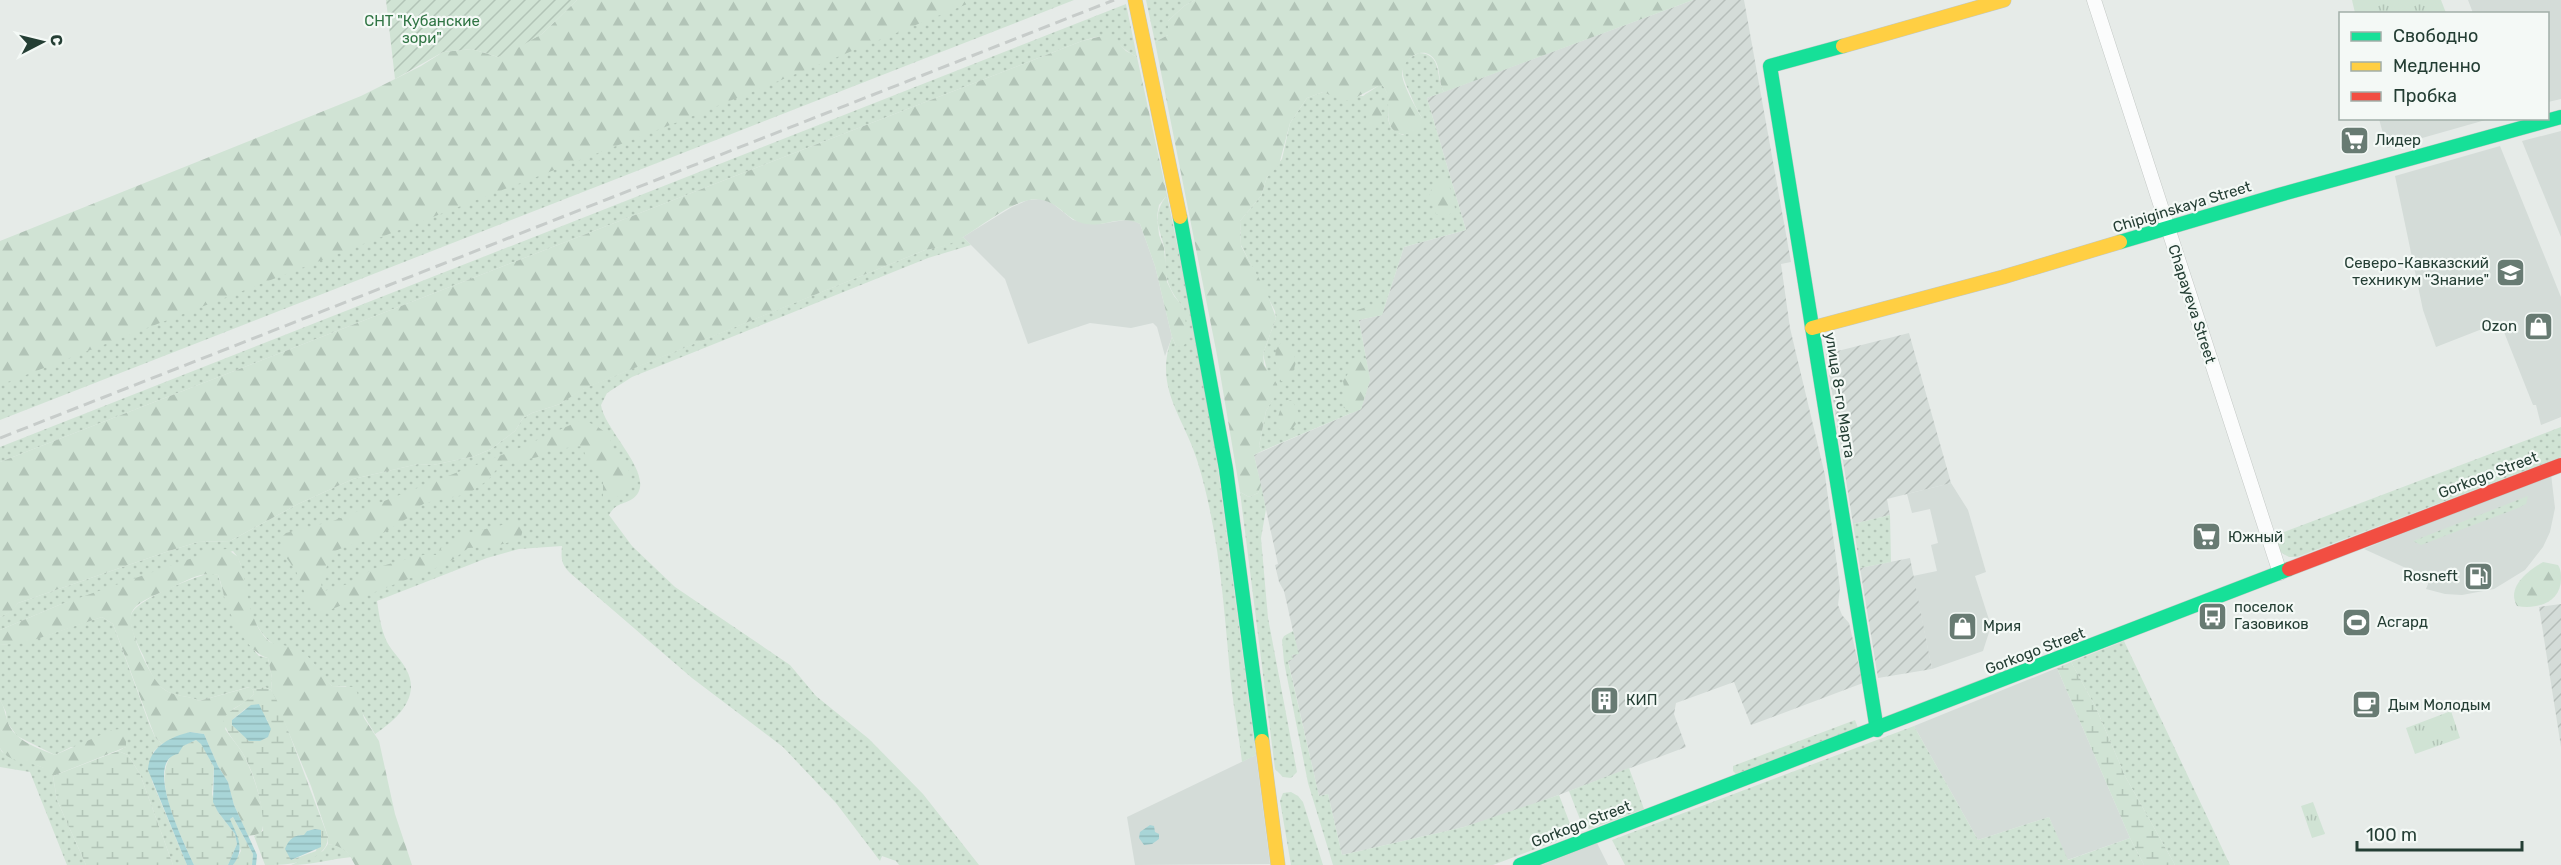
<svg xmlns="http://www.w3.org/2000/svg" width="2561" height="865" viewBox="0 0 2561 865" font-family="Rubik,sans-serif">
	<style>
		.built { fill: #d4dcd8 }
		.industrial { fill: url(#industrial-furrows) }
		.grass { fill: url(#grass-dots) }
		.forest { fill: url(#forest-firs) }
		.wetland { fill: url(#wetland-marsh); fill-rule: evenodd }
		.park { fill: url(#park-tufts) }
		.garden { fill: url(#garden-furrows) }
		.water { fill: url(#water-rules) }
		.lines { fill: none; stroke-linecap: round; stroke-linejoin: round }
		.street-casing { stroke: #c3c8c5; stroke-width: 15 }
		.fast-casing { stroke: #c1c8c5; stroke-width: 15 }
		.slow-casing { stroke: #c1c8c5; stroke-width: 15 }
		.jam-casing { stroke: #c1c8c5; stroke-width: 15 }
		.street { stroke: #fbfcfc; stroke-width: 14 }
		.fast { stroke: #16e098; stroke-width: 14 }
		.slow { stroke: #ffcf43; stroke-width: 14 }
		.jam { stroke: #f24e42; stroke-width: 14 }
		.rail { stroke: #c7ccca; stroke-width: 3; stroke-dasharray: 12 6; stroke-linecap: butt }
		.labels { text-anchor: middle; dominant-baseline: central; stroke-width: 4.5; stroke-linejoin: round; paint-order: stroke }
		.park-label { font-size: 15px; fill: #2f7443; stroke: #f4f9f6 }
		.poi-label { font-size: 15px; fill: #243e34; stroke: #f4f9f6; text-anchor: start }
		.street-label { font-size: 15px; fill: #243e34; stroke: #f4f9f6 }
	</style>
	<defs>
		<pattern id="industrial-furrows" width="10" height="10" patternUnits="userSpaceOnUse" patternTransform="scale(1.5)"><rect width="10" height="10" fill="#d4dcd8"/><path d="M-1 1l2-2M0 10L10 0M9 11l2-2" fill="none" stroke="#b6beba"/></pattern>
		<pattern id="grass-dots" width="8" height="8" patternUnits="userSpaceOnUse" patternTransform="scale(1.5)"><rect width="8" height="8" fill="#d0e3d4"/><path d="M2 2h.1M6 6h.1" fill="none" stroke="#b2c4b7" stroke-width="1.8" stroke-linecap="round"/></pattern>
		<pattern id="forest-firs" width="22" height="20" patternUnits="userSpaceOnUse" patternTransform="scale(1.5)"><rect width="22" height="20" fill="#d0e3d4"/><path d="M5 1l3.5 6h-7zM16 11l3.5 6h-7z" fill="#b2c4b7"/></pattern>
		<pattern id="wetland-marsh" width="20" height="14" patternUnits="userSpaceOnUse" patternTransform="scale(1.5)"><rect width="20" height="14" fill="#d0e3d4"/><path d="M1 5h8M5 5V1M11 12h8M15 12V8" fill="none" stroke="#b2c4b7"/></pattern>
		<pattern id="park-tufts" width="24" height="20" patternUnits="userSpaceOnUse" patternTransform="scale(1.5)"><rect width="24" height="20" fill="#d0e3d4"/><path d="M3 7l-1-3M5 7V3M7 7l1-3M15 17l-1-3M17 17v-4M19 17l1-3" fill="none" stroke="#b2c4b7"/></pattern>
		<pattern id="garden-furrows" width="10" height="10" patternUnits="userSpaceOnUse" patternTransform="scale(1.5)"><rect width="10" height="10" fill="#d0e3d4"/><path d="M-1 1l2-2M0 10L10 0M9 11l2-2" fill="none" stroke="#b2c4b7"/></pattern>
		<pattern id="water-rules" width="6" height="5" patternUnits="userSpaceOnUse" patternTransform="scale(1.5)"><rect width="6" height="5" fill="#a8d5d7"/><path d="M0 2.5h6" fill="none" stroke="#90b8b9"/></pattern>
	</defs>
	<rect width="100%" height="100%" fill="#e6ebe8"/>
	<g class="built">
		<polygon points="2468,0 2561,0 2561,99 2548,102 2548,14 2473,13"/>
		<polygon points="2489,119 2387,148 2379,119 2489,118"/>
		<polygon points="2561,131 2561,237 2522,141"/>
		<polygon points="2500,146 2561,297 2561,417 2541,425 2536,405 2533,405 2500,322 2436,347 2423,310 2395,176"/>
		<polygon points="1041,199 1052,203 1073,220 1100,224 1131,219 1140,224 1155,266 1172,337 1165,356 1157,327 1153,323 1131,328 1090,323 1028,344 1005,279 963,237 1012,207 1028,200"/>
		<polygon points="2551,474 2555,508 2550,532 2543,547 2525,570 2494,589 2462,595 2445,594 2426,589 2430,579 2364,549"/>
		<polygon points="1951,483 1968,510 1986,572 1975,576 1991,626 1983,651 1932,669 1913,576 1937,571 1931,545 1938,543 1930,509 1912,513 1907,494"/>
		<polygon points="2057,668 2130,838 2067,860 2049,817 1978,840 1914,726"/>
		<polygon points="1256,755 1270,864 1135,865 1127,817"/>
		<polygon points="1597,843 1608,865 1542,865"/>
	</g>
	<g class="industrial">
		<polygon points="1693,0 1744,0 1791,262 1781,264 1790,328 1825,475 1840,588 1838,605 1842,615 1849,623 1863,683 1751,725 1734,682 1676,703 1674,714 1686,747 1511,813 1464,827 1342,855 1328,794 1319,796 1288,660 1293,659 1292,655 1298,653 1284,591 1279,582 1275,565 1278,564 1254,455 1361,409 1370,380 1359,320 1382,315 1404,247 1466,230 1427,98"/>
		<polygon points="1909,333 1951,483 1887,499 1890,515 1853,524 1826,354"/>
		<polygon points="1910,558 1932,669 1878,678 1860,568"/>
		<polygon points="2561,604 2561,747 2539,607"/>
	</g>
	<g class="grass">
		<polygon points="971,0 1074,0 0,420 0,380"/>
		<polygon points="1146,0 1195,0 1184,6 1168,21 1168,35 1155,42"/>
		<path d="M1126,4L1137,57C1110,43 1118,29 1082,41L0,462V447Z"/>
		<path d="M1419,53C1443,54 1435,77 1444,92L1427,98L1466,230L1404,247L1382,315L1359,320L1370,380L1361,409L1262,451L1259,446L1266,411L1275,395L1277,384L1268,374L1263,354L1276,318L1275,311L1241,245L1240,221L1261,196L1267,177L1282,159L1290,123L1307,98L1323,92L1363,96L1378,86H1383C1398,104 1375,124 1403,135L1422,118C1415,107 1412,98 1407,87C1400,70 1399,62 1419,53Z"/>
		<path d="M1167,195L1209,401L1256,755L1242,762C1239,736 1234,710 1231,684C1224,609 1220,536 1198,463C1184,416 1153,389 1172,337L1176,346L1184,308C1173,295 1166,284 1165,266C1165,260 1166,253 1164,247C1159,225 1151,217 1167,195Z"/>
		<path d="M963,237L971,245L928,258L632,377L607,393L601,405C604,429 651,471 638,493C630,506 618,499 609,515L632,546L675,587L790,665L816,696L869,739L923,794L979,865H899L896,861L882,856L880,861L836,803L783,747L692,678L570,573C561,564 561,558 562,546L519,549L487,558L377,601C379,614 381,630 387,642C392,652 401,659 406,669C422,697 396,720 375,734L346,686H332C314,667 307,644 276,646C257,634 248,609 244,588C242,574 243,562 233,551L59,605L0,630V617L11,611L18,603L169,551L198,542L230,541L298,504L353,479L418,464L433,465L475,456L491,449L515,431L523,418L532,413L560,404L582,389L925,250L943,246Z"/>
		<polygon points="2561,427 2561,457 2297,557 2289,557 2277,550 2275,537 2279,534"/>
		<polygon points="1261,485 1266,509 1261,538 1268,618 1297,772 1291,778 1283,777 1275,769 1240,492 1249,497 1258,493"/>
		<polygon points="2528,496 2526,504 2518,508 2421,545 2413,541"/>
		<polygon points="1890,515 1891,562 1860,568 1853,524"/>
		<path d="M210,573L218,575L226,601L253,649L259,656L268,658L272,678L271,690L265,687L253,690L249,687L199,701C188,695 175,697 165,690C154,683 148,667 143,655C138,645 129,628 131,616C133,600 195,577 210,573Z"/>
		<path d="M102,617L113,624L150,726L155,737L162,744L153,752L152,781L187,865H173L140,774L128,755L118,751L126,747H71L55,755L17,736L7,722L6,712L0,700V645C37,642 67,627 102,617Z"/>
		<polygon points="1293,631 1299,654 1292,655 1293,659 1288,661 1319,796 1328,794 1342,855 1464,827 1559,795 1572,829 1570,836 1493,865 1333,865 1308,783 1284,662 1282,640 1284,636"/>
		<polygon points="2124,641 2230,865 2175,865 2125,776 2096,708 2071,662"/>
		<polygon points="1855,720 1858,728 1736,774 1733,771 1733,766"/>
		<polygon points="1914,726 1978,840 2049,817 2068,860 2130,838 2144,865 1625,865 1612,840"/>
		<polygon points="0,748 2,752 50,770 53,776 57,800 86,865 67,865 30,772 0,767"/>
		<polygon points="1629,768 1644,809 1590,829 1583,827 1569,791"/>
		<polygon points="1291,792 1298,796 1303,802 1323,865 1291,865 1280,801 1283,793"/>
		<path d="M328,844L341,846L352,857C330,859 312,865 291,865L323,851Z"/>
	</g>
	<g class="forest">
		<polygon points="577,0 977,0 683,120 0,385 0,241 361,96 421,66 443,52 472,49 498,57 542,34"/>
		<path d="M1195,0H1693L1444,92C1438,82 1441,70 1435,60C1424,43 1402,59 1402,74C1402,83 1416,109 1422,118L1420,130C1414,134 1408,135 1401,134C1379,128 1395,100 1383,86H1378L1351,100H1342L1323,92L1307,98L1290,123L1279,165L1267,177L1261,196L1240,221L1241,246L1267,293L1276,318L1263,354L1264,365L1277,384L1278,391L1266,411L1259,446L1262,451L1254,455L1261,485L1258,493L1249,497L1240,492L1217,355L1155,42L1168,35V21L1184,6Z"/>
		<path d="M1110,34L1126,51L1137,57L1167,195L1159,205L1157,216L1159,235L1164,248L1167,282L1174,296L1184,308L1188,341L1182,347L1176,346L1172,337L1155,266L1140,224C1122,214 1105,227 1086,224C1068,221 1059,203 1042,200C1017,194 979,230 956,241C947,246 936,248 925,250L583,389L560,404L532,413L523,418L515,431L491,449L475,456L433,465L418,464L353,479L298,504L230,541L198,542L169,551L18,603L12,611L0,617V462L1082,41Z"/>
		<polygon points="1374,100 1378,101 1382,115 1376,126 1371,127 1366,124 1367,106"/>
		<path d="M1442,177C1451,185 1454,198 1455,210L1449,215L1436,214L1429,196L1434,181Z"/>
		<polygon points="1380,303 1384,309 1382,315 1355,320 1353,318 1357,310"/>
		<polygon points="1288,342 1291,344 1296,362 1291,379 1286,382 1281,381 1275,360 1276,348 1281,343"/>
		<polygon points="1356,357 1366,359 1370,380 1361,409 1352,413 1343,407 1345,393 1343,381 1349,372 1351,360"/>
		<path d="M1287,400H1291C1300,412 1302,418 1292,429L1280,432C1276,421 1278,409 1287,400Z"/>
		<path d="M579,421C589,420 606,430 610,439C612,443 612,449 615,452C619,457 624,459 627,466C636,484 623,502 603,498V478L588,462L582,446L550,450L538,457L500,465L488,480L468,494L425,503L418,507L411,516L375,538L347,546L335,551L329,557C328,572 316,580 324,591L348,584L373,569L389,564L423,555H436L440,549L465,534L514,522L520,523L523,529L521,537C507,546 484,547 468,548L454,559L436,568L322,613H315L311,609L296,571L283,553L281,543L282,537L286,533L333,521L522,447Z"/>
		<path d="M227,549L238,557C248,582 245,608 261,632C273,651 281,641 297,649C313,657 320,673 332,686L353,687L357,692L364,718L379,741L395,814L412,865H355C348,851 344,847 328,844V837L311,786L271,690L272,678L268,658C249,654 233,621 226,603C223,594 222,584 218,575C201,571 186,581 171,588C159,594 138,600 132,612C125,626 152,682 165,690C175,697 189,695 199,701L250,687L253,690L254,694L247,701L233,709L225,729C230,737 237,744 242,752C251,767 271,821 260,834L248,836L234,805L228,782L218,766L204,734L190,732L162,744L155,737L113,624L102,617L25,643L0,645V630L59,605L215,550Z"/>
		<path d="M2543,562L2558,565C2561,570 2561,573 2561,579C2561,602 2537,610 2517,606C2506,587 2528,571 2543,562Z"/>
		<path d="M0,700C5,708 5,715 8,723C14,740 39,749 55,755L112,730L120,729L126,733V747L53,776C41,758 11,768 0,748Z"/>
	</g>
	<g class="wetland">
		<polygon points="2071,662 2096,708 2125,776 2175,865 2144,865 2130,838 2057,668"/>
		<path d="M265,687L271,690L277,701L328,837C327,864 284,865 265,865L254,836L263,831C264,807 255,774 242,752C235,741 226,733 223,719C231,708 245,704 254,694L253,690ZM259,704L263,716L268,721L232,720L245,709ZM315,829L320,830L316,851L291,860L299,835H305L307,831Z"/>
		<path d="M196,740L201,743L214,767L212,794L218,812L235,834L237,844L228,865H194C183,839 150,780 172,755L177,754L182,746Z"/>
		<polygon points="118,751 128,755 140,774 173,865 86,865 57,800 53,776"/>
		<polygon points="233,817 253,854 252,865 233,865 241,851 230,819"/>
	</g>
	<g class="park">
		<polygon points="2352,0 2441,0 2446,13 2355,13"/>
		<polygon points="2451,711 2460,738 2415,754 2406,728"/>
		<polygon points="2313,802 2325,834 2312,838 2301,806"/>
	</g>
	<polygon class="garden" points="386,0 577,0 542,34 512,51 498,57 472,49 443,52 395,79"/>
	<g class="water">
		<polygon points="259,704 271,729 268,737 260,741 249,741 232,725 232,720 251,705"/>
		<path d="M190,732L204,734L218,766L228,782L234,805L257,855L256,865H252L253,854L233,817L230,819C237,836 246,848 233,865H228L237,844L235,834L218,812L213,802L214,767L201,744L196,740L183,746L178,754C142,761 186,847 194,865H187L148,770C149,747 170,737 190,732Z"/>
		<polygon points="1150,825 1154,826 1155,832 1159,834 1159,839 1152,844 1144,845 1139,838 1140,832"/>
		<path d="M315,829L321,830V847L291,860L285,849C289,839 294,835 304,835L307,831Z"/>
	</g>
	<g class="lines">
		<defs>
			<polyline id="street" points="2094,0 2280,573"/>
			<g id="fast">
				<polyline points="1843,46 1770,66 1877,730"/>
				<polyline points="1180,217 1226,469 1262,741"/>
				<polyline points="2120,242 2279,195 2561,117"/>
				<polyline points="1520,865 2289,569"/>
			</g>
			<g id="slow">
				<polyline points="1135,0 1180,217"/>
				<polyline points="1843,46 2004,0"/>
				<polyline points="1812,328 2003,277 2120,242"/>
				<polyline points="1262,741 1278,865"/>
			</g>
			<polyline id="jam" points="2289,569 2561,465"/>
		</defs>
		<use href="#street" class="street-casing"/>
		<use href="#fast" class="fast-casing"/>
		<use href="#slow" class="slow-casing"/>
		<use href="#jam" class="jam-casing"/>
		<use href="#street" class="street"/>
		<use href="#fast" class="fast"/>
		<use href="#slow" class="slow"/>
		<use href="#jam" class="jam"/>
		<polyline class="rail" points="0,438 1114,0"/>
	</g>
	<defs>
		<symbol id="supermarket-square" viewBox="-11 -11 22 22"><rect x="-9" y="-9" width="18" height="18" rx="4" fill="#687b73" stroke="#f4f9f6"/><path d="M-6-5.5h2.5l.6 2H6L4.5 2H-2.5L-4.4-4H-6ZM-1.5 3.2a1.3 1.3 0 1 0 .1 0ZM3 3.2a1.3 1.3 0 1 0 .1 0Z" fill="#fff"/></symbol>
		<symbol id="university-square" viewBox="-11 -11 22 22"><rect x="-9" y="-9" width="18" height="18" rx="4" fill="#687b73" stroke="#f4f9f6"/><path d="M0-5L7-2L0 1L-7-2ZM-4 1L0 2.5L4 1V4Q0 6-4 4Z" fill="#fff"/></symbol>
		<symbol id="shop-square" viewBox="-11 -11 22 22"><rect x="-9" y="-9" width="18" height="18" rx="4" fill="#687b73" stroke="#f4f9f6"/><path d="M-5-2.5h2.3a2.7 3.5 0 0 1 5.4 0H5L5.5 6h-11ZM-1.5-2.5h3a1.5 2.3 0 0 0-3 0Z" fill="#fff"/></symbol>
		<symbol id="fuel-square" viewBox="-11 -11 22 22"><rect x="-9" y="-9" width="18" height="18" rx="4" fill="#687b73" stroke="#f4f9f6"/><path d="M-5.5-6h7V0h2V4h1.3V-2.5L3-4.5l.8-.8L6-3V5H2.5V1h-1V6h-7ZM-4.2-4.7v3.2H.2V-4.7Z" fill="#fff"/></symbol>
		<symbol id="bus-square" viewBox="-11 -11 22 22"><rect x="-9" y="-9" width="18" height="18" rx="4" fill="#687b73" stroke="#f4f9f6"/><path d="M-5-6H5V4H4V6H2V4H-2V6H-4V4H-5ZM-3.5-4V0h7V-4ZM-3.5 1.2v1.5H-2V1.2ZM2 1.2v1.5H3.5V1.2Z" fill="#fff"/></symbol>
		<symbol id="stadium-square" viewBox="-11 -11 22 22"><rect x="-9" y="-9" width="18" height="18" rx="4" fill="#687b73" stroke="#f4f9f6"/><path d="M0-5a6.5 5 0 1 0 0 10a6.5 5 0 1 0 0-10ZM-3.5-1.8h7v3.6h-7Z" fill="#fff"/></symbol>
		<symbol id="building-square" viewBox="-11 -11 22 22"><rect x="-9" y="-9" width="18" height="18" rx="4" fill="#687b73" stroke="#f4f9f6"/><path d="M-4-6H4V6H1V3H-1V6H-4ZM-2.5-4.3h1.7v1.8h-1.7ZM.8-4.3h1.7v1.8H.8ZM-2.5-1h1.7V.8h-1.7ZM.8-1h1.7V.8H.8Z" fill="#fff"/></symbol>
		<symbol id="cafe-square" viewBox="-11 -11 22 22"><rect x="-9" y="-9" width="18" height="18" rx="4" fill="#687b73" stroke="#f4f9f6"/><path d="M-5.5-4.5H6V0H3Q3 3.5 0 3.5H-2.5Q-5.5 3.5-5.5 0ZM3-3.2v2h1.7v-2ZM-6 4.5H4V6H-6Z" fill="#fff"/></symbol>
	</defs>
	<g fill-rule="evenodd">
		<use href="#supermarket-square" x="2338" y="124" width="33" height="33"/>
		<use href="#university-square" x="2494" y="256" width="33" height="33"/>
		<use href="#shop-square" x="2522" y="310" width="33" height="33"/>
		<use href="#supermarket-square" x="2190" y="520" width="33" height="33"/>
		<use href="#fuel-square" x="2462" y="560" width="33" height="33"/>
		<use href="#bus-square" x="2196" y="600" width="33" height="33"/>
		<use href="#stadium-square" x="2340" y="606" width="33" height="33"/>
		<use href="#shop-square" x="1946" y="610" width="33" height="33"/>
		<use href="#building-square" x="1588" y="684" width="33" height="33"/>
		<use href="#cafe-square" x="2350" y="688" width="33" height="33"/>
	</g>
	<g class="labels">
		<g class="park-label">
			<text x="422" y="21">СНТ "Кубанские<tspan x="422" dy="17">зори"</tspan></text>
		</g>
		<g class="poi-label">
			<text x="2375" y="140">Лидер</text>
			<text x="2489" y="263" text-anchor="end">Северо-Кавказский<tspan x="2489" dy="17">техникум "Знание"</tspan></text>
			<text x="2517" y="326" text-anchor="end">Ozon</text>
			<text x="2228" y="537">Южный</text>
			<text x="2458" y="576" text-anchor="end">Rosneft</text>
			<text x="2234" y="607">поселок<tspan x="2234" dy="17">Газовиков</tspan></text>
			<text x="2377" y="622">Асгард</text>
			<text x="1983" y="626">Мрия</text>
			<text x="1626" y="700">КИП</text>
			<text x="2388" y="705">Дым Молодым</text>
		</g>
		<g class="street-label">
			<text transform="translate(2182 207) rotate(-17)">Chipiginskaya Street</text>
			<text transform="translate(2192 304) rotate(72)">Chapayeva Street</text>
			<text transform="translate(1840 395) rotate(81)">улица 8-го Марта</text>
			<text transform="translate(2488 475) rotate(-21)">Gorkogo Street</text>
			<text transform="translate(2035 651) rotate(-21)">Gorkogo Street</text>
			<text transform="translate(1581 824) rotate(-21)">Gorkogo Street</text>
		</g>
	</g>
	<rect x="2339" y="12" width="210" height="108" fill="#f4f9f6" stroke="#a1aea8" stroke-width="1.5"/>
	<rect x="2351" y="32" width="30" height="9" fill="#16e098" stroke="#a1aea8" stroke-width="1.5"/>
	<text x="2393" y="42" font-size="18" fill="#243e34">Свободно</text>
	<rect x="2351" y="62" width="30" height="9" fill="#ffcf43" stroke="#a1aea8" stroke-width="1.5"/>
	<text x="2393" y="72" font-size="18" fill="#243e34">Медленно</text>
	<rect x="2351" y="92" width="30" height="9" fill="#f24e42" stroke="#a1aea8" stroke-width="1.5"/>
	<text x="2393" y="102" font-size="18" fill="#243e34">Пробка</text>
	<g transform="translate(42 42) rotate(83)" stroke="#f4f9f6" stroke-width="4.5" paint-order="stroke">
	<path d="M0-4.5L10 22L0 15L-10 22Z" fill="#243e34"/>
	<text y="-9" font-size="16" font-weight="bold" text-anchor="middle" fill="#243e34">С</text>
	</g>
	<path d="M2357 841v9h165v-9" fill="none" stroke="#243e34" stroke-width="3"/>
	<text x="2366" y="841" font-size="18" fill="#243e34" stroke="#f4f9f6" stroke-width="4.5" paint-order="stroke">100 m</text>
</svg>
